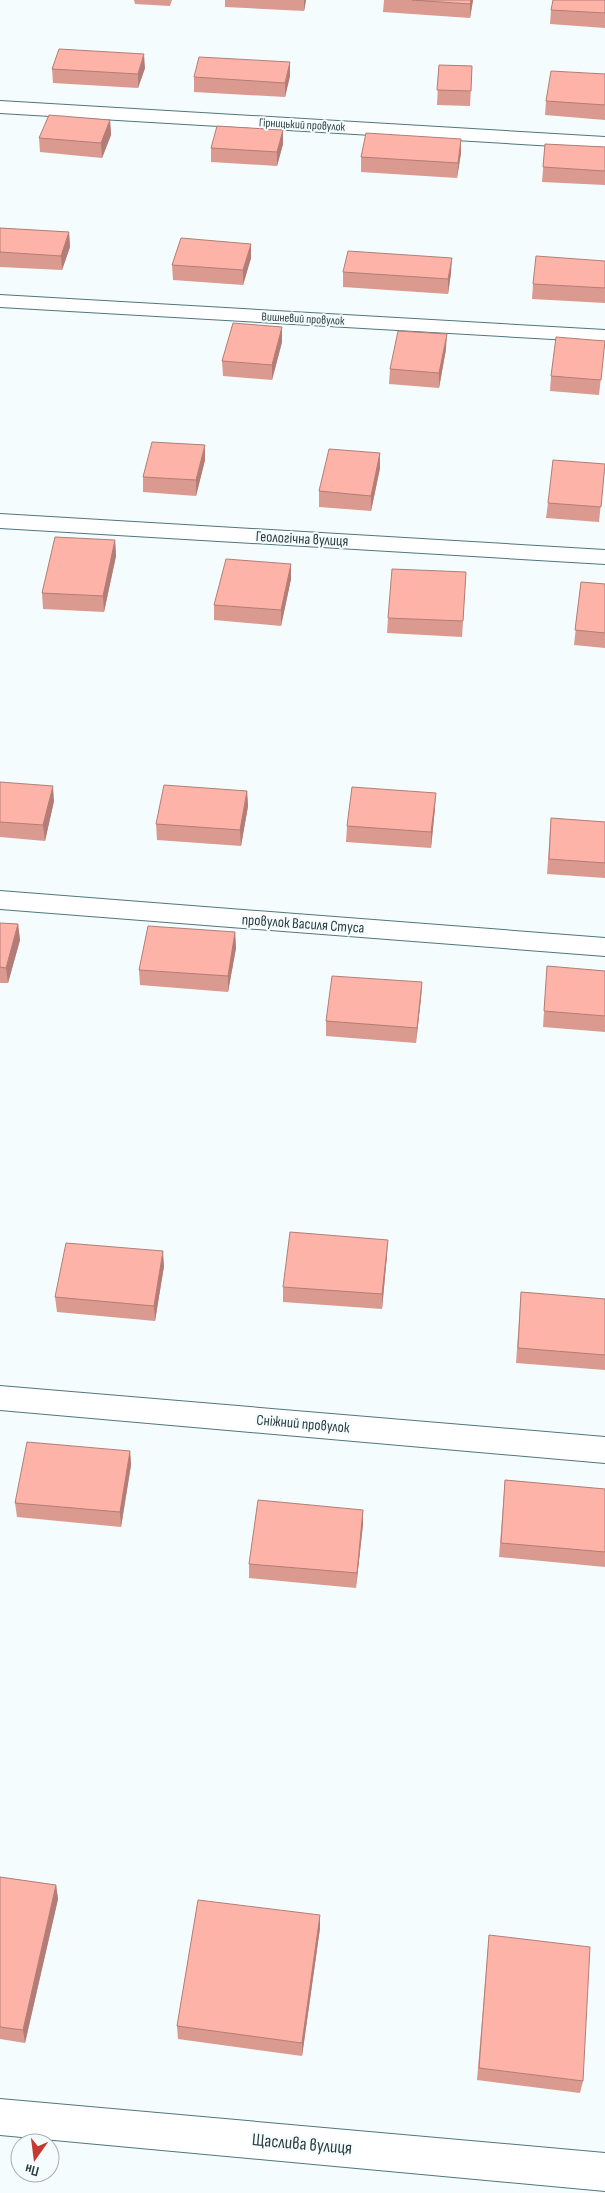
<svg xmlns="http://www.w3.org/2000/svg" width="605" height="2193" viewBox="0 0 605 2193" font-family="'Sofia Sans Condensed',sans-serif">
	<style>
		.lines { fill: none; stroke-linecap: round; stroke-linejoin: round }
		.street-casing { stroke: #50767c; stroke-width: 2 }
		.street { fill: #fff; fill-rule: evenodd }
		.wall { fill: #da9a90 }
		.shaded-wall { fill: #b27d76 }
		.building { fill: #feb3a8; stroke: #b27d76 }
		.labels { text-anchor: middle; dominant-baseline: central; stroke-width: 4; stroke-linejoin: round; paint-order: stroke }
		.far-street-label { font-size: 12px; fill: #2d3d40; stroke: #f4fcfe }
		.street-label { font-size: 15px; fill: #2d3d40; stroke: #f4fcfe }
		.near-street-label { font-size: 18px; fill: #2d3d40; stroke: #f4fcfe }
	</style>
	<rect width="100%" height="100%" fill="#f4fcfe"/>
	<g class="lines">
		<defs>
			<g id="street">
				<polygon points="0,101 605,137 605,149 0,113"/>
				<polygon points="0,295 605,330 605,342 0,307"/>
				<polygon points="0,514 605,550 605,564 0,528"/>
				<polygon points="0,891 605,938 605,956 0,909"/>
				<polygon points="0,1386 605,1437 605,1463 0,1410"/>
				<polygon points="0,2099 605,2153 605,2191 0,2135"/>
			</g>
		</defs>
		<use href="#street" class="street-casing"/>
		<use href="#street" class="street"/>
	</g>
	<g class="wall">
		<polygon points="134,0 172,0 170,6 135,4"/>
		<polygon points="225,0 306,0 304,11 225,7"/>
		<polygon points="384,0 473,0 470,18 383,12"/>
		<polygon points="605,0 605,28 550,24 551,10"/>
		<polygon points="290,62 290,76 285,97 194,92 194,77"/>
		<polygon points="439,65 472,66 470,106 437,105"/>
		<polygon points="145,68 138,88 53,83 52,69"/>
		<polygon points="605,74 605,120 545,115 546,101"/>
		<polygon points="110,120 111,135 102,158 40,152 39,138"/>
		<polygon points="283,130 283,144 277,166 211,162 211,148"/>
		<polygon points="545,144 605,147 605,185 542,182"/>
		<polygon points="461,153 457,178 361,172 361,157"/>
		<polygon points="0,228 69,232 70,247 62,270 0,267"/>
		<polygon points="251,244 251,258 243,285 173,280 172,265"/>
		<polygon points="605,261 605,303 532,299 533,284"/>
		<polygon points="343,272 451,273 448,294 343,287"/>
		<polygon points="605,341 599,395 550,391 551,376"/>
		<polygon points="282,342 272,380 223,376 222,361"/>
		<polygon points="446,349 439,388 389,384 390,369"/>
		<polygon points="380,453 380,468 371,511 319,507 319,491"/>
		<polygon points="205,460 196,496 143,492 143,477"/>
		<polygon points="605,464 599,522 546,518 548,503"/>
		<polygon points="115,540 116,556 104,612 43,609 42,593"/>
		<polygon points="291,564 291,579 281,626 214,620 214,605"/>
		<polygon points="466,572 462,637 387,633 388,618"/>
		<polygon points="581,582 605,584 605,648 574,645"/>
		<polygon points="0,782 54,801 45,841 0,837"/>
		<polygon points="247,791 248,806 241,846 157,840 156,824"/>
		<polygon points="435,808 431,848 346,842 347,826"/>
		<polygon points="551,818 605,822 605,878 547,874"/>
		<polygon points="0,923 18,924 20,940 8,983 0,983"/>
		<polygon points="235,932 236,948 228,992 140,985 139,970"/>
		<polygon points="547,966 605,971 605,1032 543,1027"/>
		<polygon points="422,982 421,998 416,1043 326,1036 326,1021"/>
		<polygon points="387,1255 382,1309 283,1302 283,1287"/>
		<polygon points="164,1266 155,1321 57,1312 55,1297"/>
		<polygon points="521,1292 605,1299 605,1370 516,1363"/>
		<polygon points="130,1451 131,1465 121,1527 17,1517 15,1503"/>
		<polygon points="505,1480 605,1489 605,1567 499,1557"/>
		<polygon points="363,1510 363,1524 356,1588 249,1578 249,1564"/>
		<polygon points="0,1877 56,1885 58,1899 25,2043 0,2039"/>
		<polygon points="320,1915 320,1928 302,2056 178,2039 177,2026"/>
		<polygon points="489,1935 583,2081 580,2093 477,2080"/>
	</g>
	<g class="shaded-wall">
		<polygon points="304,0 306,0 304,11"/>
		<polygon points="471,0 473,0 470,18 470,4"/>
		<polygon points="144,54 145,68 138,88 138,74"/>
		<polygon points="290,62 290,76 285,97 285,83"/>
		<polygon points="110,120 111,135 102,158 101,143"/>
		<polygon points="283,130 283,144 277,166 277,152"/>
		<polygon points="461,139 461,153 457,178 458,163"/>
		<polygon points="69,232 70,247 62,270 61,256"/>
		<polygon points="251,244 251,258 243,285 243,270"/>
		<polygon points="452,258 451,273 448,294 448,279"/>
		<polygon points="282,327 282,342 272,380 272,365"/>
		<polygon points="447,334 446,349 439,388 439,373"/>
		<polygon points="205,445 205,460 196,496 196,480"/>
		<polygon points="380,453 380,468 371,511 371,496"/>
		<polygon points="115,540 116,556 104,612 103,596"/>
		<polygon points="291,564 291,579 281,626 281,610"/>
		<polygon points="53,786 54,801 45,841 43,825"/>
		<polygon points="247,791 248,806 241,846 240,830"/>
		<polygon points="436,793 435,808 431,848 431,832"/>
		<polygon points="18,924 20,940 8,983 6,968"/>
		<polygon points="235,932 236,948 228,992 228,976"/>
		<polygon points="422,982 421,998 416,1043 417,1028"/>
		<polygon points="388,1240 387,1255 382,1309 382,1294"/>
		<polygon points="163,1251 164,1266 155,1321 154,1306"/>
		<polygon points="130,1451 131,1465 121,1527 120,1512"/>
		<polygon points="363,1510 363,1524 356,1588 357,1573"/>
		<polygon points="56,1885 58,1899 25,2043 23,2030"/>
		<polygon points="320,1915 320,1928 302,2056 302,2043"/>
	</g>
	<g class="building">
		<polygon points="412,0 471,0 470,4"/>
		<polygon points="553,0 605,0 605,13 551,10"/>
		<polygon points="59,49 144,54 138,74 52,69"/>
		<polygon points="199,57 290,62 285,83 194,77"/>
		<polygon points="439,65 472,66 471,91 437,90"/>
		<polygon points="551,71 605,74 605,105 546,101"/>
		<polygon points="49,115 110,120 101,143 39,138"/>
		<polygon points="217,126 283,130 277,152 211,148"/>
		<polygon points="366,133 461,139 458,163 361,157"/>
		<polygon points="545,144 605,147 605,171 543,167"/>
		<polygon points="0,228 69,232 61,256 0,252"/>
		<polygon points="181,238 251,244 243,270 172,265"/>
		<polygon points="348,251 452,258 448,279 343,272"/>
		<polygon points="536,256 605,261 605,288 533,284"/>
		<polygon points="233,323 282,327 272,365 222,361"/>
		<polygon points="398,331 447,334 439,373 390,369"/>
		<polygon points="556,337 605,341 601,380 551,376"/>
		<polygon points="152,442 205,445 196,480 143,477"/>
		<polygon points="329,449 380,453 371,496 319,491"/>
		<polygon points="553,460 605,464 601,507 548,503"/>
		<polygon points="55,537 115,540 103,596 42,593"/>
		<polygon points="226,559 291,564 281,610 214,605"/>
		<polygon points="392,569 466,572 463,621 388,618"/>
		<polygon points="581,582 605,584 605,633 575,630"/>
		<polygon points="0,782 53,786 43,825 0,822"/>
		<polygon points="164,785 247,791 240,830 156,824"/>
		<polygon points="352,787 436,793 431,832 347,826"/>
		<polygon points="551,818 605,822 605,863 549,859"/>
		<polygon points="0,923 18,924 6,968 0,967"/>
		<polygon points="148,926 235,932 228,976 139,970"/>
		<polygon points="547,966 605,971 605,1016 544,1011"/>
		<polygon points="332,976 422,982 417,1028 326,1021"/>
		<polygon points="290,1232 388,1240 382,1294 283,1287"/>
		<polygon points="66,1243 163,1251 154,1306 55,1297"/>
		<polygon points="521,1292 605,1299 605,1355 518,1348"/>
		<polygon points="27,1442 130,1451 120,1512 15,1503"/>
		<polygon points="505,1480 605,1489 605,1552 501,1543"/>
		<polygon points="258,1500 363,1510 357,1573 249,1564"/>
		<polygon points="0,1877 56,1885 23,2030 0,2027"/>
		<polygon points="198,1900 320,1915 302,2043 177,2026"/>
		<polygon points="489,1935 590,1947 583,2081 479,2068"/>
	</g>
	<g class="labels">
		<g class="far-street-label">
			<text transform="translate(302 125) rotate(3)">Гірницький провулок</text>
			<text transform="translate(303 319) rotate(3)">Вишневий провулок</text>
		</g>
		<g class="street-label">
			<text transform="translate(302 539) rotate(3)">Геологічна вулиця</text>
			<text transform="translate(303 924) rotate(4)">провулок Василя Стуса</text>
			<text transform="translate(303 1424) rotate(5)">Сніжний провулок</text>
		</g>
		<g class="near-street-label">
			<text transform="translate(302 2144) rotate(5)">Щаслива вулиця</text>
		</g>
	</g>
	<g transform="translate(35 2158) rotate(194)"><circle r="24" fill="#f4fcfe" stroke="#a4b0b2"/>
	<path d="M0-4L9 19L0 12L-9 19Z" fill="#c6392e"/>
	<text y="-8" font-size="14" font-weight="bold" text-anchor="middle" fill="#2d3d40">Пн</text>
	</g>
</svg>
